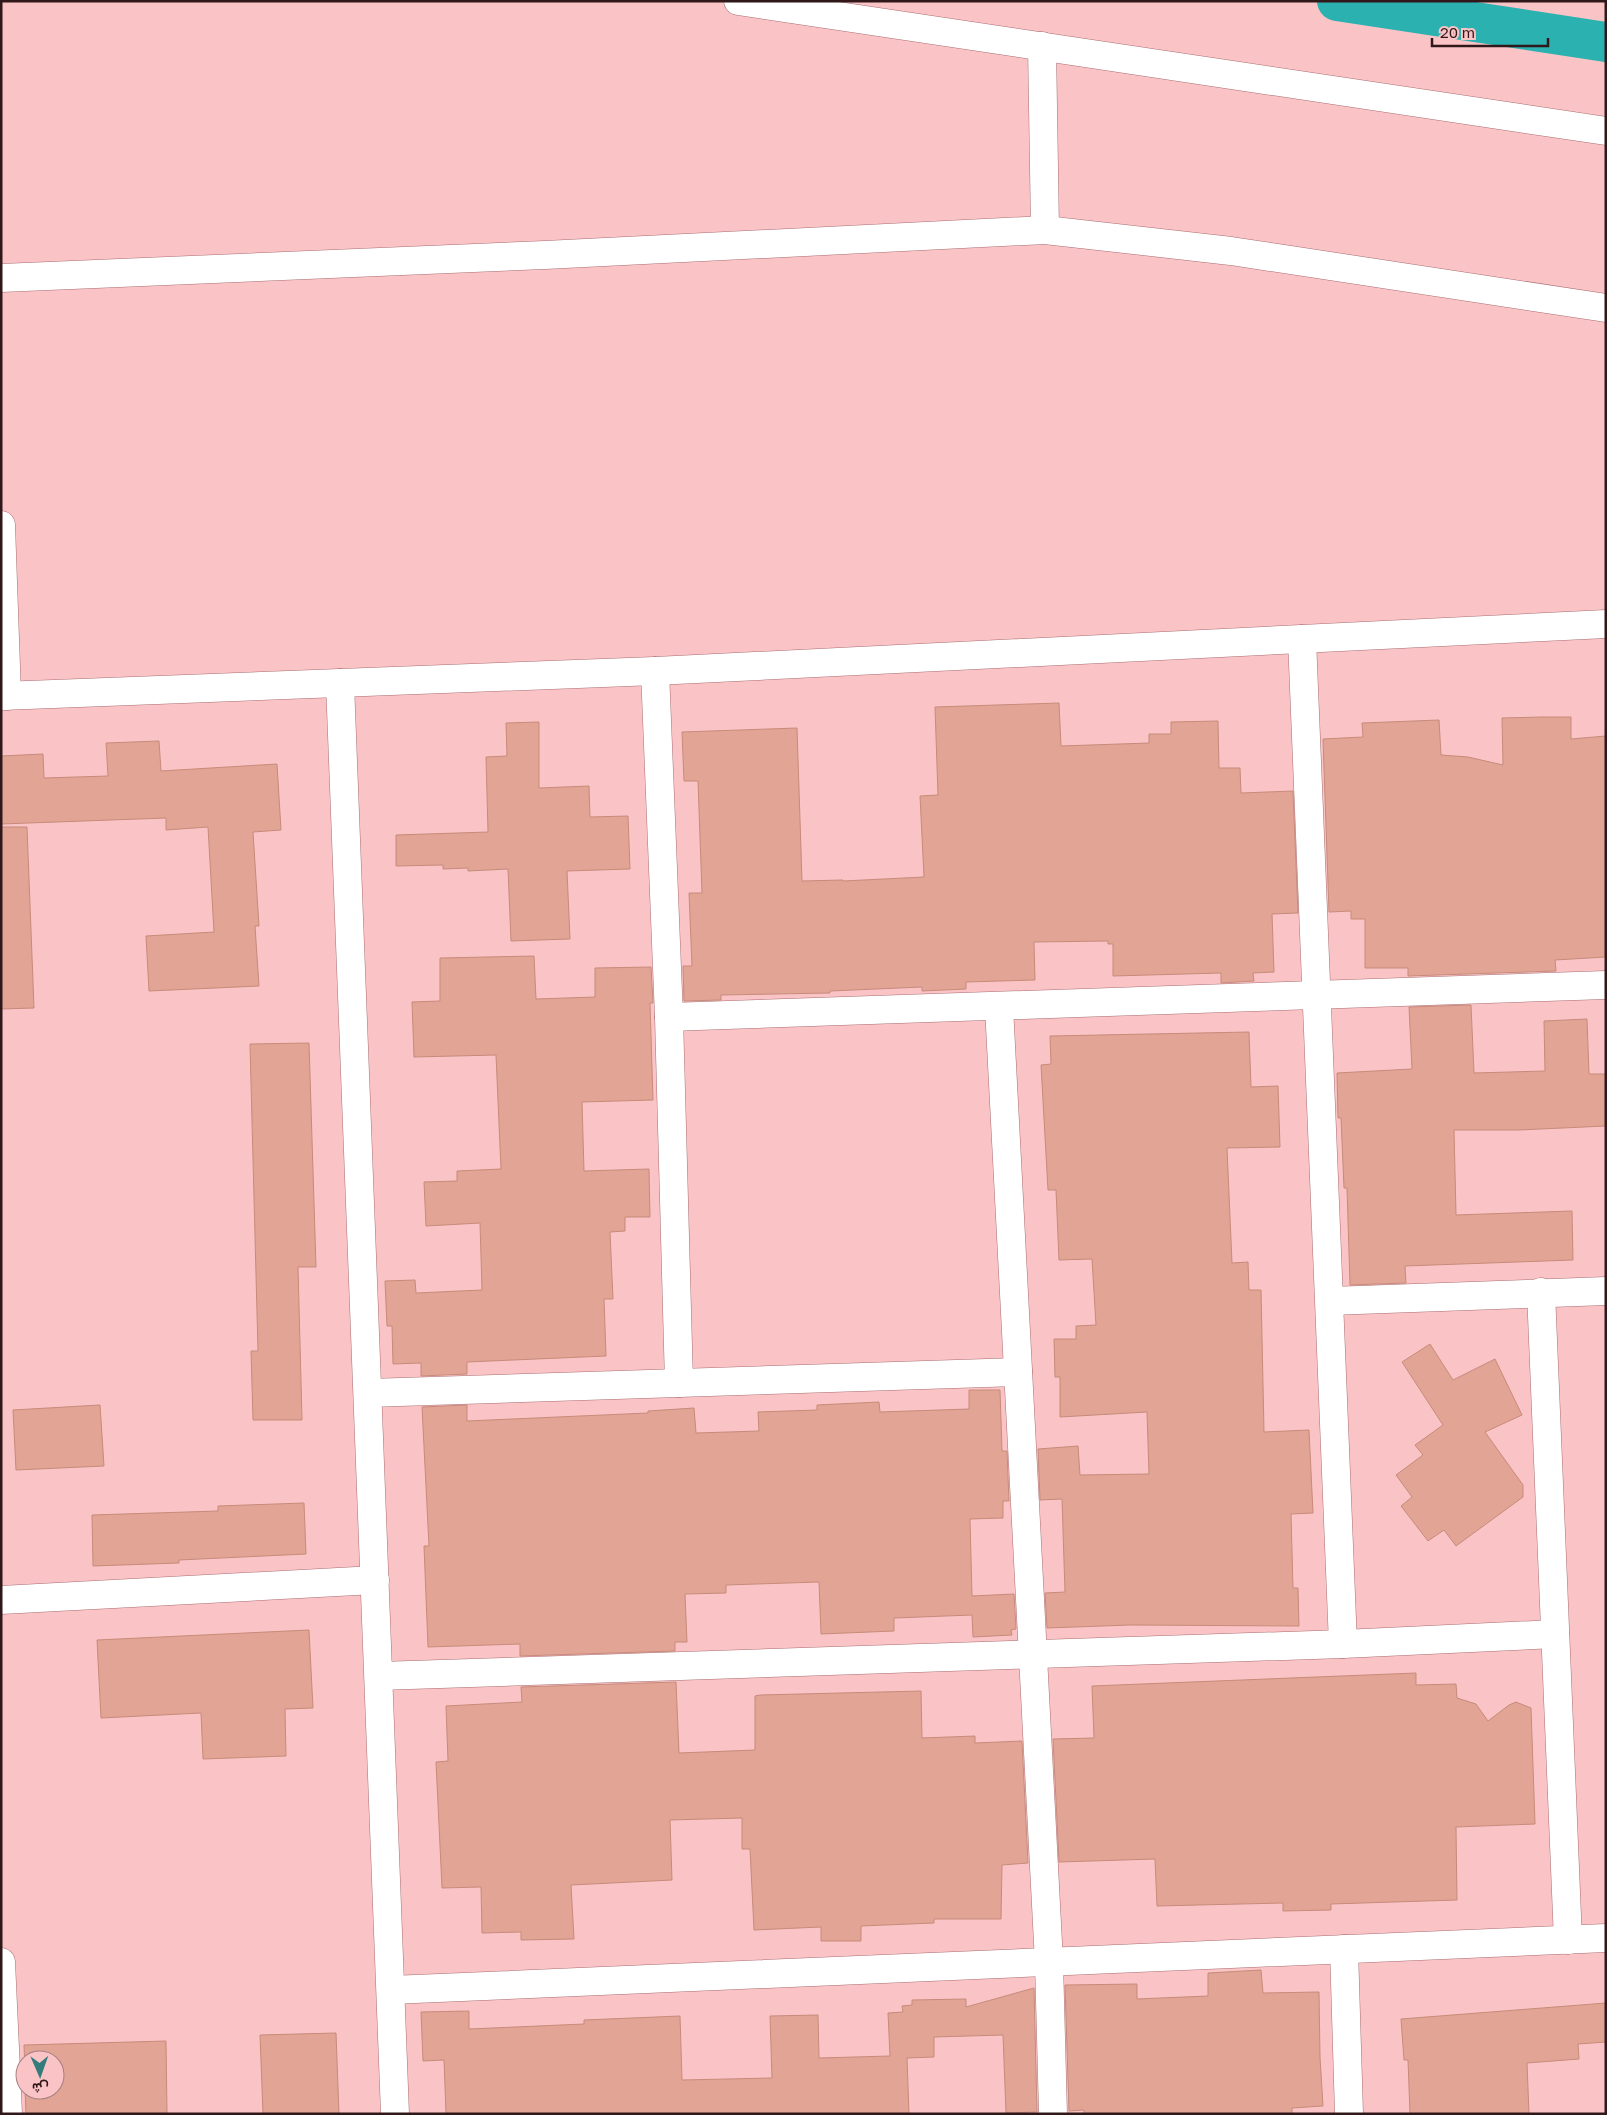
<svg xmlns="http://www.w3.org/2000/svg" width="1607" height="2115" viewBox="0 0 1607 2115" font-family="'Golos Text',Vazirmatn,sans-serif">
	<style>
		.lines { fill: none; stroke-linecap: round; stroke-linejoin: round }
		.canal { stroke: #2cb1b1; stroke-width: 40 }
		.building { fill: #e2a494; stroke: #c78b7b }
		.minor-casing { stroke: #aa6d71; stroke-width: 29 }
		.tertiary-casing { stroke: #aa6d71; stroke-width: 29 }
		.minor { stroke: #fff; stroke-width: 28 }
		.tertiary { stroke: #fff; stroke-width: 28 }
	</style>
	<rect width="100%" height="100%" fill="#fac4c6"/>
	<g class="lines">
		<polyline class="canal" points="1337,1 1606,42"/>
	</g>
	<g class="building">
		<polygon points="1059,703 1061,746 1149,743 1149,734 1171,734 1171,722 1218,721 1219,768 1240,768 1241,793 1293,791 1298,913 1272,914 1274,972 1253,973 1254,981 1221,983 1221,973 1113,976 1113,944 1108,944 1108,941 1034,942 1035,980 966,982 966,989 922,991 922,987 830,991 830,993 721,995 721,1000 684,1001 683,966 692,966 689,893 702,893 698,781 684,781 682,732 797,728 802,881 843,880 843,881 924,877 920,796 938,795 935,707"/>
		<polygon points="1542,717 1571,717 1571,739 1606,736 1606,957 1555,960 1556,971 1408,976 1408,968 1365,968 1365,919 1351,919 1351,911 1329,912 1323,739 1363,737 1362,723 1439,720 1441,755 1468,757 1503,765 1502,718"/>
		<polygon points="539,722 539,788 589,786 590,817 628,816 630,869 567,871 570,939 511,941 508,869 468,871 468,868 443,869 443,865 396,866 396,835 488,832 486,757 507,756 506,723"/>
		<polygon points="159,741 161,771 277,764 281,830 253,832 259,926 255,926 259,986 149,991 146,936 214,932 208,827 166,830 166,818 1,824 1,756 43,754 44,778 108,776 106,743"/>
		<polygon points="1,827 27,827 34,1008 1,1009"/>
		<polygon points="534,956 536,999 595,997 595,968 651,967 653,1003 650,1003 653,1100 582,1102 584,1171 649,1169 650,1217 625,1217 625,1231 610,1232 613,1299 604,1299 606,1356 467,1362 467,1374 421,1376 421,1363 393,1364 392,1326 387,1326 385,1281 415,1280 416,1293 482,1290 480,1223 426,1226 424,1182 457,1181 457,1171 501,1169 496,1055 414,1057 412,1002 440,1001 440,958"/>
		<polygon points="1471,1005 1474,1073 1545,1071 1544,1021 1587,1019 1589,1074 1606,1074 1606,1126 1519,1130 1454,1130 1456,1215 1572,1211 1573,1260 1405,1266 1406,1283 1350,1285 1347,1188 1344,1188 1341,1118 1338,1118 1337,1073 1412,1069 1409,1007"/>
		<polygon points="1249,1032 1251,1087 1278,1086 1280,1147 1227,1148 1232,1263 1248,1262 1249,1290 1261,1290 1264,1432 1309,1430 1313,1513 1291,1514 1293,1588 1298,1588 1299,1626 1130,1625 1047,1628 1045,1593 1065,1592 1062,1499 1040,1500 1038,1449 1078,1446 1080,1475 1149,1474 1147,1412 1060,1417 1060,1377 1055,1377 1054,1339 1076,1339 1076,1326 1096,1325 1092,1259 1059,1260 1056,1190 1048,1190 1041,1065 1051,1064 1050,1036"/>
		<polygon points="309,1043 316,1267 298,1267 302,1420 253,1420 251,1351 258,1351 250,1044"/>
		<polygon points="1430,1344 1453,1380 1495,1359 1522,1415 1485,1432 1523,1485 1523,1497 1456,1546 1444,1530 1428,1541 1401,1506 1412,1497 1396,1475 1423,1455 1415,1445 1443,1425 1402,1362"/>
		<polygon points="969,1390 1000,1390 1002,1451 1007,1451 1009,1501 1003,1501 1003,1518 970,1519 972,1596 1014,1594 1016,1629 1011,1630 1012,1635 973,1637 972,1615 894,1618 894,1631 821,1634 819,1582 726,1585 726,1593 685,1594 687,1642 675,1642 675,1651 520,1656 520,1644 428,1647 424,1546 429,1546 422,1407 467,1405 467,1421 648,1413 648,1411 694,1408 696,1433 759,1431 758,1412 817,1410 817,1405 879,1402 880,1412 969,1409"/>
		<polygon points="100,1405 104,1466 16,1470 13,1410"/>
		<polygon points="304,1503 306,1554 179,1560 179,1563 93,1566 92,1515 218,1511 218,1506"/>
		<polygon points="309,1630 313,1708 285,1709 286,1756 203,1759 201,1713 101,1718 97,1640"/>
		<polygon points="1416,1673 1416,1685 1456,1684 1457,1698 1476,1704 1488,1721 1509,1705 1516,1702 1531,1708 1535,1824 1456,1827 1457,1900 1331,1904 1331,1910 1283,1911 1283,1903 1157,1906 1155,1859 1059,1862 1053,1739 1094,1738 1092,1686"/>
		<polygon points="676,1682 679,1753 755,1750 755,1696 760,1695 921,1691 922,1738 975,1736 975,1743 1022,1741 1028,1863 1002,1865 1001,1919 934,1919 934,1923 861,1926 861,1941 821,1941 821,1927 754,1930 750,1849 742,1849 742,1818 670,1820 672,1880 571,1885 574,1939 521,1940 521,1932 482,1933 481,1887 442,1888 436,1762 448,1761 446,1706 522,1702 521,1687"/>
		<polygon points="1261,1970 1263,1993 1319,1992 1320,2057 1323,2106 1292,2108 1292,2114 1084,2114 1084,2110 1069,2111 1065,1985 1137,1984 1137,1999 1208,1996 1208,1973"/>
		<polygon points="1034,1988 1037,2112 1006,2113 1003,2035 934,2037 934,2057 907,2058 909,2114 446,2114 444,2060 423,2061 421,2012 469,2011 469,2029 584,2024 584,2020 680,2016 682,2080 772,2078 770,2016 818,2015 819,2058 890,2056 888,2013 903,2012 902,2006 912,2005 912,2000 966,1999 966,2007"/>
		<polygon points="1606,2003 1606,2042 1578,2044 1579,2059 1527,2063 1529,2114 1410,2114 1408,2060 1404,2060 1401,2019"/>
		<polygon points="336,2033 339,2114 263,2114 260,2035"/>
		<polygon points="166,2041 167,2114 26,2114 25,2090 55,2090 55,2060 25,2060 25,2072 24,2045"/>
	</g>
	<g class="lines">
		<defs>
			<g id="minor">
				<polyline points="738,1 1606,131"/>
				<polyline points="1042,46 1045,230"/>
				<polyline points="1,278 545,255 1045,230 1231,251 1606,308"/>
				<polyline points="1,525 7,696"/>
				<polyline points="1302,639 1343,1644"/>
				<polyline points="655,671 669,1017 679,1383"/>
				<polyline points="999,1007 1049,1962 1053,2114"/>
				<polyline points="669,1017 1606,985"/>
				<polyline points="1541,1292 1568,1940"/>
				<polyline points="1330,1301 1606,1291"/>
				<polyline points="368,1393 1018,1372"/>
				<polyline points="1,1600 375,1580"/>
				<polyline points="379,1676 1343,1644 1555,1634"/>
				<polyline points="1344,1949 1349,2114"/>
				<polyline points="1,1962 8,2114"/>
				<polyline points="391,1990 1606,1938"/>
			</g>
			<g id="tertiary">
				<polyline points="340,683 395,2114"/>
				<polyline points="1,696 655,671 1606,624"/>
			</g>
		</defs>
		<use href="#minor" class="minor-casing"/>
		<use href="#tertiary" class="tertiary-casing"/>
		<use href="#minor" class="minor"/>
		<use href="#tertiary" class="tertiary"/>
	</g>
	<rect width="1607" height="2115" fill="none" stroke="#30181a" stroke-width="5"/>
	<g transform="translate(40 2075) rotate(178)"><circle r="24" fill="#fac4c6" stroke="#a97f81"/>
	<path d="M0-4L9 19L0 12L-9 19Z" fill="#337c7c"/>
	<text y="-8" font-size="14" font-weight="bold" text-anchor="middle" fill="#30181a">ش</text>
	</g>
	<path d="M1432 38v8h116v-8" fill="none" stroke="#30181a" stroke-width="2.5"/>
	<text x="1440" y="38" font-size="15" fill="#30181a" stroke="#fac4c6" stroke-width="4" paint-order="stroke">20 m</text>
</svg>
